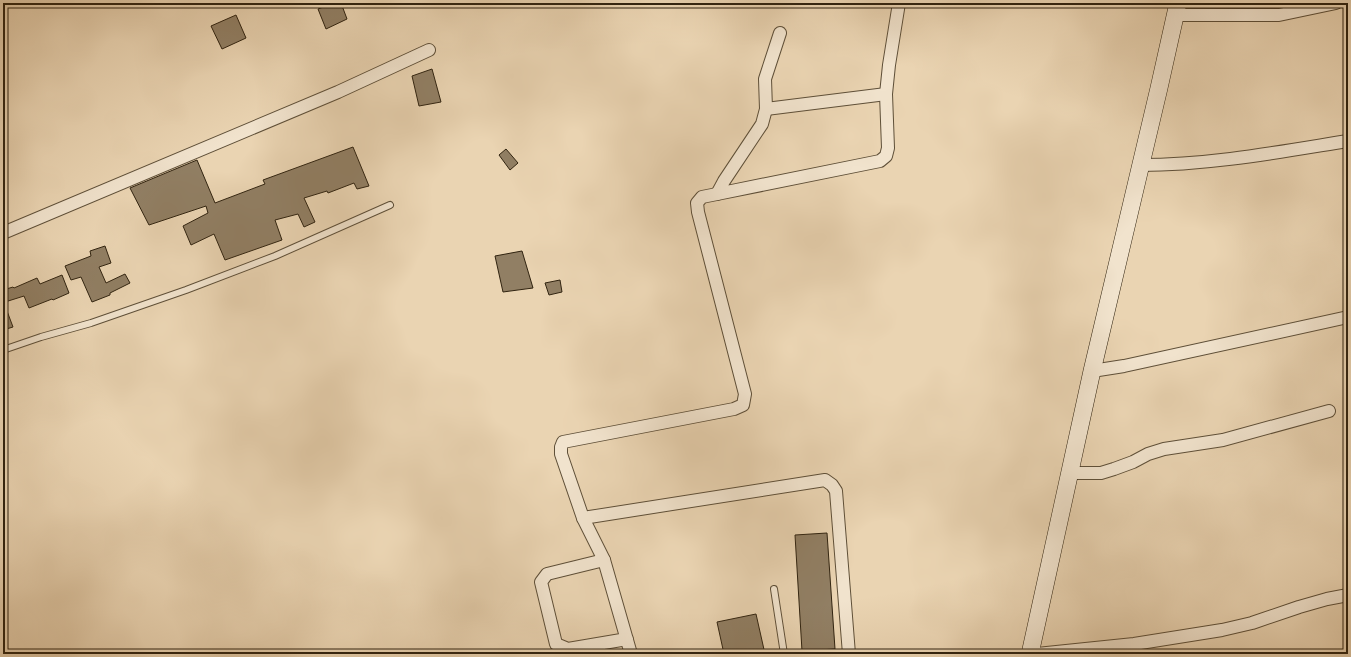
<svg xmlns="http://www.w3.org/2000/svg" width="1351" height="657" viewBox="0 0 1351 657" font-family="Vollkorn,serif">
	<style>
		.building { fill: #917f64; stroke: #302310 }
		.lines { fill: none; stroke-linecap: round; stroke-linejoin: round }
		.service-casing { stroke: #5e4f38; stroke-width: 8 }
		.minor-casing { stroke: #5e4f38; stroke-width: 14 }
		.secondary-casing { stroke: #302310; stroke-width: 18 }
		.service { stroke: #f1e3cd; stroke-width: 6 }
		.minor { stroke: #f1e3cd; stroke-width: 12 }
		.secondary { stroke: #f1e3cd; stroke-width: 17 }
	</style>
	<rect width="100%" height="100%" fill="#ead4b2"/>
	<filter id="stains"><feTurbulence type="fractalNoise" baseFrequency=".005" numOctaves="4"/><feColorMatrix values="0 0 0 0 .2 0 0 0 0 .09 0 0 0 0 .02 0 0 0 .5 -.17"/></filter>
	<radialGradient id="worn" r=".72"><stop offset=".6" stop-color="#630" stop-opacity="0"/><stop offset="1" stop-color="#630" stop-opacity=".3"/></radialGradient>
	<g class="building">
		<polygon points="334,3 341,3 347,19 326,29 318,9"/>
		<polygon points="236,15 246,38 222,49 211,26"/>
		<polygon points="432,69 441,102 419,106 412,76"/>
		<polygon points="353,147 369,186 357,189 354,183 328,193 327,191 304,198 315,222 304,227 298,214 275,220 282,240 225,260 214,234 191,245 183,226 208,213 206,206 149,225 130,188 197,160 215,203 265,184 263,180"/>
		<polygon points="506,149 518,163 510,170 499,155"/>
		<polygon points="105,246 111,263 99,267 106,283 125,274 130,283 110,293 110,295 92,302 81,277 71,280 65,266 91,256 90,251"/>
		<polygon points="522,251 533,288 503,292 495,256"/>
		<polygon points="62,275 69,293 53,300 52,299 29,308 24,296 5,302 3,290 13,287 14,288 37,278 40,284"/>
		<polygon points="560,280 562,292 549,295 545,283"/>
		<polygon points="3,303 4,303 13,327 3,330"/>
		<polygon points="827,533 835,649 802,651 795,535"/>
		<polygon points="756,614 765,654 724,654 717,622"/>
	</g>
	<g class="lines">
		<defs>
			<g id="service">
				<polyline points="3,350 41,337 91,323 186,290 275,256 390,205"/>
				<polyline points="774,589 784,654"/>
			</g>
			<g id="minor">
				<polyline points="1176,15 1279,15 1336,3"/>
				<polyline points="780,33 765,79 766,109 762,124 724,181 717,194 880,161 886,156 888,148 886,94 889,65 899,3"/>
				<polyline points="766,109 886,94"/>
				<path d="M1140,165C1210,165 1279,152 1348,141"/>
				<polyline points="717,194 702,197 697,203 698,212 745,394 743,405 734,409 563,442 561,447 561,454 583,518 825,480 832,485 836,491 849,654"/>
				<polyline points="3,233 338,92 429,50"/>
				<polyline points="1092,371 1124,366 1348,317"/>
				<polyline points="1070,473 1101,473 1114,469 1133,462 1148,454 1164,449 1223,440 1329,411"/>
				<polyline points="583,518 604,560"/>
				<polyline points="627,639 568,649 556,644 541,582 547,574 604,560 631,654"/>
				<polyline points="1037,654 1134,644 1222,630 1252,623 1299,607 1327,599 1348,595"/>
			</g>
			<polyline id="secondary" points="1030,654 1092,371 1159,88 1178,3"/>
		</defs>
		<use href="#service" class="service-casing"/>
		<use href="#minor" class="minor-casing"/>
		<use href="#secondary" class="secondary-casing"/>
		<use href="#service" class="service"/>
		<use href="#minor" class="minor"/>
		<use href="#secondary" class="secondary"/>
	</g>
	<rect width="1351" height="657" fill="none" stroke="#ead4b2" stroke-width="16"/>
	<rect x="4" y="4" width="1343" height="649" fill="none" stroke="#302310" stroke-width="2"/>
	<rect x="8" y="8" width="1335" height="641" fill="none" stroke="#302310"/>
	<rect width="100%" height="100%" filter="url(#stains)"/>
	<rect width="100%" height="100%" fill="url(#worn)"/>
</svg>
